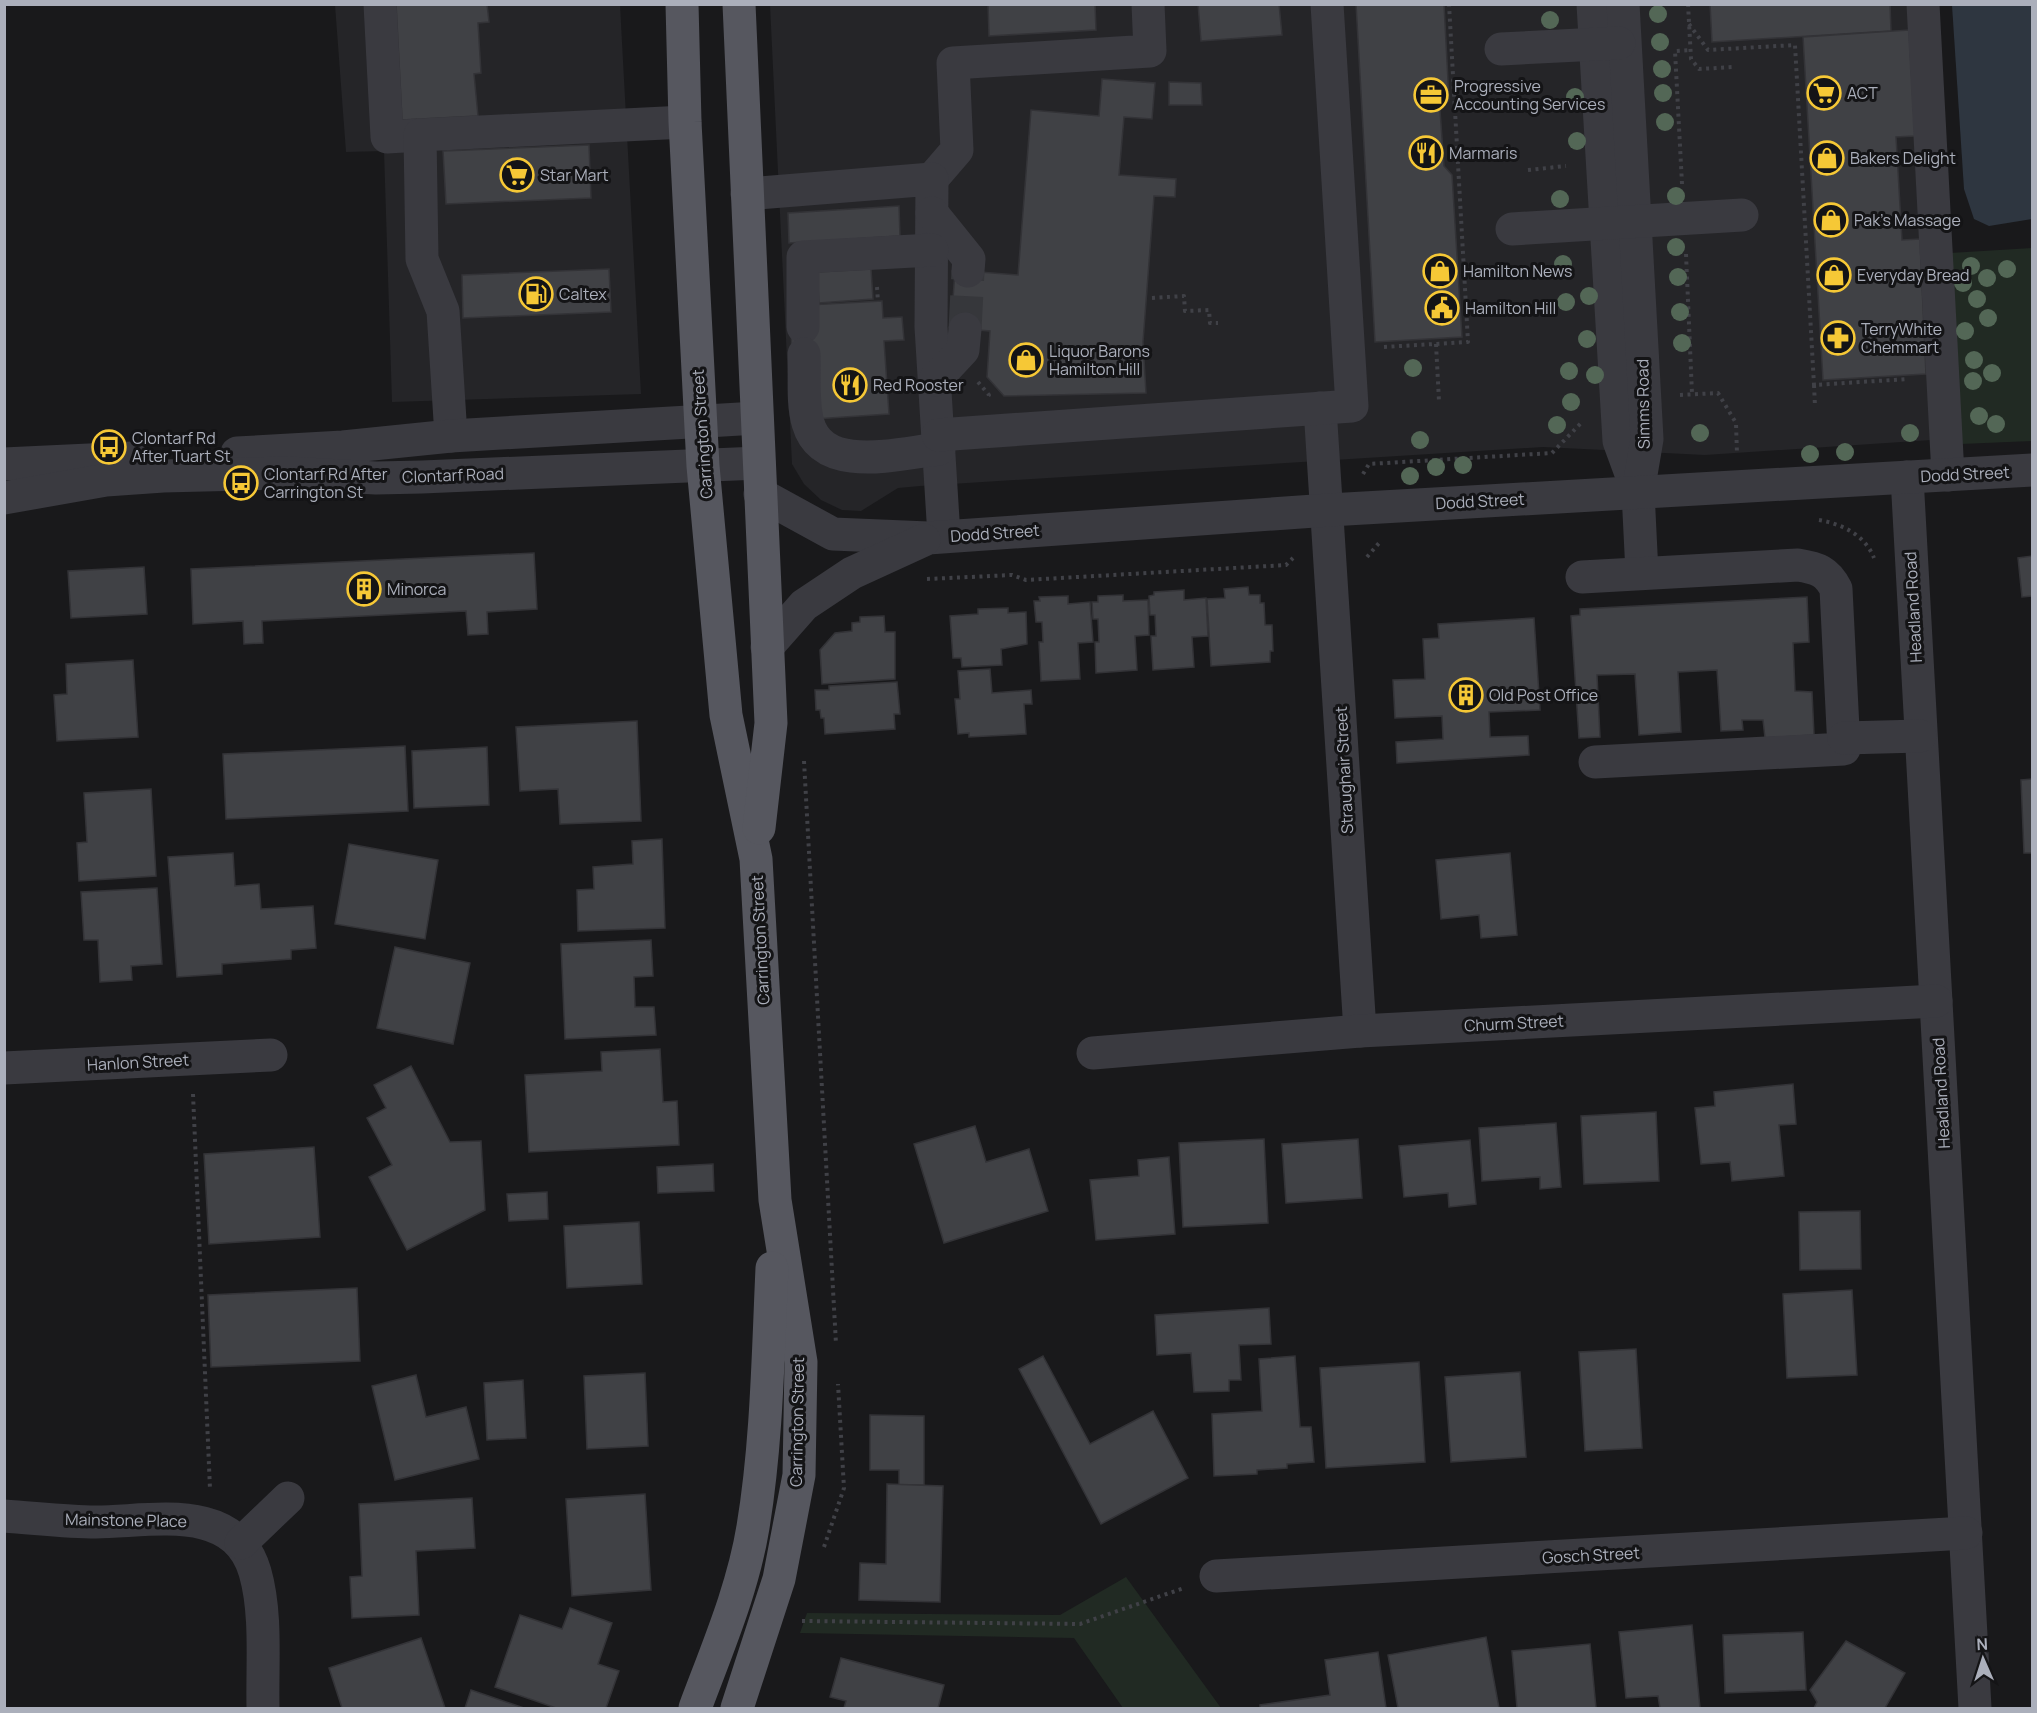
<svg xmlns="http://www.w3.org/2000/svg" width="2037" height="1713" viewBox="0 0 2037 1713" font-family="Manrope,sans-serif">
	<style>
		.built { fill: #252528 }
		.green { fill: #212a23 }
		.water { fill: #2e3640 }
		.building { fill: #404145; stroke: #333337; stroke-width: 1.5 }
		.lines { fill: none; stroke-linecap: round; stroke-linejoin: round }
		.minor-tunnel { stroke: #36373b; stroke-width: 33; stroke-dasharray: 33 16; stroke-linecap: butt }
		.path { stroke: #404147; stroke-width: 4; stroke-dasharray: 3 4.5; stroke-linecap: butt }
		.minor { stroke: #3a3a40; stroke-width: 33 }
		.major { stroke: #56575f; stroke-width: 33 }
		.tree { fill: #536756 }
		.labels { text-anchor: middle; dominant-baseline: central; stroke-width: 6; stroke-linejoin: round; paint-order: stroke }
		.poi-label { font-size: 16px; fill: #abafbb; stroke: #141416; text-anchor: start }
		.street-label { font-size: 16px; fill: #abafbb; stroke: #141416 }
	</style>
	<rect width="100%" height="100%" fill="#19191b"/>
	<g class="built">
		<polygon points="335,5 620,5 641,394 392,402 384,151 346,152"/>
		<polygon points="770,5 1936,5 1961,438 1705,455 1543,447 920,486 898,488 861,511 842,510 821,500 804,484 792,464"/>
	</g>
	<g class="green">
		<polygon points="2032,248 2032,441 1961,444 1950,253"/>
		<polygon points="1126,1577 1221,1708 1123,1708 1074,1638 800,1633 807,1613 1060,1615"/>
	</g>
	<polygon class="water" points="1952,5 2032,5 2032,219 1989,226 1974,219 1964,189"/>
	<g class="building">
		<polygon points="396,4 487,4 489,22 478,23 481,73 474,74 478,116 402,120"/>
		<polygon points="988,4 1095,4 1096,30 989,36"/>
		<polygon points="1198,4 1279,4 1282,35 1201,41"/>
		<polygon points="1356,4 1444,4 1449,100 1440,110 1444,166 1452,175 1462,337 1375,342"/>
		<polygon points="1710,4 1890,4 1891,31 1712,42"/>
		<polygon points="1909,30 1915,136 1896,137 1902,240 1920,239 1926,374 1823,380 1803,37"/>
		<polygon points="1102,79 1155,83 1152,119 1124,117 1119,175 1176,179 1175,197 1154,196 1143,342 1146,393 1004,396 987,377 990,331 951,328 955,270 1018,275 1031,110 1099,116"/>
		<polygon points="1169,82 1201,83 1202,105 1169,105"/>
		<polygon points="589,145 591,198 446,204 443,151"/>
		<polygon points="899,206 900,236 789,243 788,213"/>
		<polygon points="609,269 611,312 463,318 462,275"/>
		<polygon points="871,269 873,299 819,303 817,272"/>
		<polygon points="882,301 883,318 902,317 904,340 884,341 889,414 815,419 792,355 791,328 808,305"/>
		<polygon points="534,553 537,609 487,612 488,634 468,635 466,611 262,621 263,643 244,644 243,621 193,624 191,569"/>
		<polygon points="2032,556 2032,596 2022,597 2018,558"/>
		<polygon points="144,567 147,614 71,618 68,571"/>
		<polygon points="1248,587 1249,595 1260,595 1260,603 1264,603 1265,625 1272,625 1273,651 1270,651 1270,662 1211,666 1207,599 1225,598 1224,589"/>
		<polygon points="1184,590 1184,600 1206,598 1208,636 1192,637 1194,667 1153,670 1151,636 1156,636 1155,615 1150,615 1149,596 1154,595 1154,592"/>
		<polygon points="1123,595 1123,601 1148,600 1149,635 1135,636 1137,670 1096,673 1095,642 1099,642 1098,619 1093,619 1092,602 1098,602 1098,596"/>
		<polygon points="1068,596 1068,604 1090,602 1093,642 1078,643 1080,679 1041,681 1039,642 1043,642 1042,622 1036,622 1034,601 1040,601 1039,597"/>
		<polygon points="1807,597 1809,642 1793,643 1795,691 1812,692 1814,735 1765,738 1763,720 1742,720 1743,730 1721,731 1717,670 1678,672 1681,732 1639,735 1635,674 1597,675 1600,737 1579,738 1571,616 1580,615 1580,609"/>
		<polygon points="1008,608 1008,613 1026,612 1027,644 1001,649 1002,665 962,667 961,658 953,658 950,616 978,614 978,609"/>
		<polygon points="884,616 885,632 895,632 895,679 822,684 820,650 835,633 852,631 852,623 860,622 860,617"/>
		<polygon points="1534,618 1540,710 1489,712 1490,737 1528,736 1529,755 1397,763 1396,742 1443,739 1442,716 1395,718 1393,680 1425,679 1423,639 1439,638 1438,624"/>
		<polygon points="133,660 138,737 57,741 54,695 67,694 66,664"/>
		<polygon points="990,669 992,693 1031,690 1032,704 1024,704 1026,734 969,737 969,733 958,734 955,699 960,699 958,671"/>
		<polygon points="897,682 900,714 894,714 895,729 825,734 824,718 821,718 820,710 816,710 815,690 829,690 829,686"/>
		<polygon points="637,721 641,821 560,824 558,789 520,791 516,727"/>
		<polygon points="405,746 408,811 226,819 223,754"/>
		<polygon points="487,747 489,805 414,808 412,751"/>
		<polygon points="2032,779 2032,853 2024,853 2021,780"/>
		<polygon points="151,789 156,876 79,881 77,843 87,842 84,793"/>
		<polygon points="662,839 665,928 578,931 577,890 594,889 593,867 633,864 632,841"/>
		<polygon points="349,844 438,860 425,939 335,924"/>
		<polygon points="233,853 235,886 259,884 261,909 313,906 316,948 291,950 291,959 222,964 222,974 177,977 168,857"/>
		<polygon points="1510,853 1517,935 1481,938 1479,915 1441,919 1436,860"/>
		<polygon points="157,888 162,964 131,966 132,980 100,982 98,940 84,940 81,892"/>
		<polygon points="651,940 653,976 634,977 635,1007 654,1007 656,1035 565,1039 561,944"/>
		<polygon points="395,947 470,963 453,1044 377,1028"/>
		<polygon points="660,1049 663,1102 677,1101 679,1145 529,1152 525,1075 602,1071 601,1052"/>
		<polygon points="411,1066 450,1142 481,1141 485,1210 407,1250 369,1177 392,1165 367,1118 386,1108 374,1085"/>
		<polygon points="1793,1084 1796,1124 1779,1125 1784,1176 1732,1181 1730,1162 1701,1164 1695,1108 1715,1106 1714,1092"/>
		<polygon points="1656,1112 1659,1181 1584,1184 1581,1116"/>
		<polygon points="1556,1123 1561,1187 1540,1189 1540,1177 1482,1181 1479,1128"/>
		<polygon points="975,1126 986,1162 1029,1149 1048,1211 944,1243 914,1144"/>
		<polygon points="1264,1139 1268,1223 1183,1227 1179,1143"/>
		<polygon points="1358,1139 1362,1198 1286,1203 1282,1144"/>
		<polygon points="1470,1140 1476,1204 1449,1207 1448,1193 1404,1197 1399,1146"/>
		<polygon points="314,1147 320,1237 209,1244 204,1154"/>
		<polygon points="1169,1157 1175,1234 1096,1240 1090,1180 1139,1176 1138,1160"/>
		<polygon points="713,1164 714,1191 658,1193 657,1167"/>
		<polygon points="547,1192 548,1219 509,1221 507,1194"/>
		<polygon points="1860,1211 1861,1269 1800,1270 1799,1212"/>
		<polygon points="639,1222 642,1284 567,1288 564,1226"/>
		<polygon points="357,1288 360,1361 211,1367 208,1295"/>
		<polygon points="1852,1290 1857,1375 1787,1378 1783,1294"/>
		<polygon points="1269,1308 1271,1344 1239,1345 1241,1380 1229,1380 1229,1391 1194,1392 1191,1353 1157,1355 1155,1315"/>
		<polygon points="1636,1349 1642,1448 1585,1451 1579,1352"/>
		<polygon points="1043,1356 1090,1444 1153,1411 1188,1478 1101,1524 1019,1369"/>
		<polygon points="1295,1356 1300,1427 1311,1427 1314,1462 1287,1464 1287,1468 1257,1470 1257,1474 1214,1476 1212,1414 1262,1411 1259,1359"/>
		<polygon points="1419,1362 1425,1462 1326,1468 1320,1368"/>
		<polygon points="1520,1372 1526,1457 1451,1462 1445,1377"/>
		<polygon points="645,1373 648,1446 587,1449 584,1376"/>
		<polygon points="416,1375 426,1417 466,1407 479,1459 395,1480 372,1386"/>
		<polygon points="523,1380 526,1438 487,1440 484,1383"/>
		<polygon points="870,1415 924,1416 924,1485 899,1485 899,1470 870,1470"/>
		<polygon points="887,1484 943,1486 940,1602 859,1600 860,1563 886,1564"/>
		<polygon points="645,1494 651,1590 572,1596 566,1499"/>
		<polygon points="472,1498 475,1548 416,1551 419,1615 352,1618 350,1577 362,1576 359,1504"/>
		<polygon points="570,1608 612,1623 598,1664 619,1671 606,1708 556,1708 495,1687 520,1615 562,1629"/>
		<polygon points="1692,1625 1700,1708 1660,1708 1658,1696 1626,1698 1619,1632"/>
		<polygon points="1803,1632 1806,1690 1725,1693 1723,1635"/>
		<polygon points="1486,1637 1499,1708 1398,1708 1388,1655"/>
		<polygon points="421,1638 445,1708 342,1708 329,1668"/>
		<polygon points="1846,1641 1905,1673 1885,1708 1814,1708 1817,1702 1810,1690"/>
		<polygon points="1590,1644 1596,1708 1517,1708 1512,1651"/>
		<polygon points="1378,1652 1386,1708 1260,1708 1260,1705 1330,1695 1325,1660"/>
		<polygon points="841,1658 944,1685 938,1708 844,1708 846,1701 830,1697"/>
		<polygon points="471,1690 524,1708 465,1708"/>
	</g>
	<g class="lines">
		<polyline class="minor-tunnel" points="965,329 968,271"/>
		<g class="path">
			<polyline points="1688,4 1691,59 1699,69 1733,67"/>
			<polyline points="1689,24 1708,50 1795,45 1814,385 1908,379"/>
			<polyline points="1528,170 1566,166"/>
			<polyline points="1682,184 1675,51 1691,50"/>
			<polyline points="1686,254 1692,394"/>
			<polyline points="877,287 878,302"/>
			<polyline points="1152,298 1184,296 1185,311 1209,310 1210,323 1218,323"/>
			<polyline points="1436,344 1439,401"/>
			<polyline points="1384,347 1468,342 1449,4"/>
			<polyline points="978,382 989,395 987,397"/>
			<polyline points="1814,385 1815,406"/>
			<polyline points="1680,395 1718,393 1736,423 1737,454"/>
			<polyline points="1363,474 1369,464 1552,453 1582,422"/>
			<path d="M1819,520C1842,524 1865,535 1874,558"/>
			<polyline points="1367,557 1379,543"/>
			<polyline points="927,579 1012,575 1026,580 1286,565 1293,558"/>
			<polyline points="804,761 836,1344"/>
			<polyline points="193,1094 210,1489"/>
			<polyline points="824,1547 844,1488 838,1384"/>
			<polyline points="802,1621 1080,1624 1184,1588"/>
		</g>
		<g class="minor">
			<polyline points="380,4 387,137 420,135"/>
			<polyline points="1593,4 1619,441 1637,490"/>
			<polyline points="1623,4 1647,439 1638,492 1642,573"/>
			<polyline points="1923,4 1948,475"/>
			<polyline points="1501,49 1619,43"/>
			<polyline points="932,179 957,150 953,63 1150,51 1148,4"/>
			<polyline points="747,194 932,179 931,327 944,536"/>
			<polyline points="932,213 969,259 968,271"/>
			<polyline points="1512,229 1742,215"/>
			<polyline points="803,327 803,257 932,250"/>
			<path d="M804,354C805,375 802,403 808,423C823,475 899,453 939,449"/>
			<polyline points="935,380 963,350 965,329"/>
			<polyline points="1320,408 1360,1031"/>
			<polyline points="938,435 1352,406 1327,4"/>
			<polyline points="451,436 443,311 422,259 420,135 685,122"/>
			<polyline points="237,453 343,447 451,436 757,418"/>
			<polyline points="4,464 132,458"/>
			<polyline points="1907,477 1975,1708"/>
			<polyline points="760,494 833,534 928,538 1329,510 2032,470"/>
			<polyline points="4,498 106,480 163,476 289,473 376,478 422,477 759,463"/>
			<path d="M1582,577L1798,565C1817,568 1827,571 1836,589L1844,749L1595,762"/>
			<polyline points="767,647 804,605 852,573 924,540"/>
			<polyline points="1844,738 1920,736"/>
			<polyline points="1093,1053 1360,1031 1936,1001"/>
			<polyline points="4,1068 271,1055"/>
			<path d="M4,1516C35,1518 66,1522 96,1522C151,1522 234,1501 255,1572C267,1614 262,1664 263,1708"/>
			<polyline points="241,1543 288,1498"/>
			<polyline points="1216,1576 1966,1533"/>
		</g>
		<g class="major">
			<polyline points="682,4 685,122 703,466 726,715 756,859 775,1200 801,1362 799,1475 779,1579 737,1708"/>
			<polyline points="739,4 771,723 759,828"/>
			<path d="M695,1708C717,1649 743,1589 753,1527C767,1442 768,1354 772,1268"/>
		</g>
	</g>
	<g class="tree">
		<circle cx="1658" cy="14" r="9"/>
		<circle cx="1550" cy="20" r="9"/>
		<circle cx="1660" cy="42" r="9"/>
		<circle cx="1662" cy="69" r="9"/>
		<circle cx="1663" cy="93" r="9"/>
		<circle cx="1575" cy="97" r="9"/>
		<circle cx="1665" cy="122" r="9"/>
		<circle cx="1577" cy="141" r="9"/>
		<circle cx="1676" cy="196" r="9"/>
		<circle cx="1560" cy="199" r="9"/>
		<circle cx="1676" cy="247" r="9"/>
		<circle cx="1563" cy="264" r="9"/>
		<circle cx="1971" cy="266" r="9"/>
		<circle cx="2007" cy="269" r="9"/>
		<circle cx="1678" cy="277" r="9"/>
		<circle cx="1987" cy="278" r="9"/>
		<circle cx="1963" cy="283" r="9"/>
		<circle cx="1589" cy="296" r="9"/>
		<circle cx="1977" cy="299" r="9"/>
		<circle cx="1566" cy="302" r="9"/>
		<circle cx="1680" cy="312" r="9"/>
		<circle cx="1988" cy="318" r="9"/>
		<circle cx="1965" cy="331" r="9"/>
		<circle cx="1587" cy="339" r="9"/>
		<circle cx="1682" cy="343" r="9"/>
		<circle cx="1974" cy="360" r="9"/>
		<circle cx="1413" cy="368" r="9"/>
		<circle cx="1569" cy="371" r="9"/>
		<circle cx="1992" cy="373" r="9"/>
		<circle cx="1595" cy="375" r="9"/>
		<circle cx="1973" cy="381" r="9"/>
		<circle cx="1571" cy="402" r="9"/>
		<circle cx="1979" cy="416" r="9"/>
		<circle cx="1996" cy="424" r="9"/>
		<circle cx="1557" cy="425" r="9"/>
		<circle cx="1700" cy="433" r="9"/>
		<circle cx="1910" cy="433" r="9"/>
		<circle cx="1420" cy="440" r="9"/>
		<circle cx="1845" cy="452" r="9"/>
		<circle cx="1810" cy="454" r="9"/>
		<circle cx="1463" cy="465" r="9"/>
		<circle cx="1436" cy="467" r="9"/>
		<circle cx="1410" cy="476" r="9"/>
	</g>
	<defs>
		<symbol id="supermarket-ring" viewBox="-11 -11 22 22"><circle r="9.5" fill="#141416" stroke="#f6c836" stroke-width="1.5"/><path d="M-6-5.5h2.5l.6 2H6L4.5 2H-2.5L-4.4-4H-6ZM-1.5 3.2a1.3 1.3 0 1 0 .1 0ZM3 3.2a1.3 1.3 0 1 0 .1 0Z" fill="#f6c836"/></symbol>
		<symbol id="office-ring" viewBox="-11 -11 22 22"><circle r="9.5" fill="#141416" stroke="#f6c836" stroke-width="1.5"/><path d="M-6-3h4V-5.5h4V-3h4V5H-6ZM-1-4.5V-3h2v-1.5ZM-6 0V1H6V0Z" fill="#f6c836"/></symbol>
		<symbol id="restaurant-ring" viewBox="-11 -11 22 22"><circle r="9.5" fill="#141416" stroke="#f6c836" stroke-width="1.5"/><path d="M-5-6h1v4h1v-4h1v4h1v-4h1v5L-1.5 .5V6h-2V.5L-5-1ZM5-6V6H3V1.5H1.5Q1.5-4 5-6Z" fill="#f6c836"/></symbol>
		<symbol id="shop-ring" viewBox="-11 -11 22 22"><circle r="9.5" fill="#141416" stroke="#f6c836" stroke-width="1.5"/><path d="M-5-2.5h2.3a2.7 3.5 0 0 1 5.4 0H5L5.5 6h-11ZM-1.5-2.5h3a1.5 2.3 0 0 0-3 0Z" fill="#f6c836"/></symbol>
		<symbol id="fuel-ring" viewBox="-11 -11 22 22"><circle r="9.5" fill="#141416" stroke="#f6c836" stroke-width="1.5"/><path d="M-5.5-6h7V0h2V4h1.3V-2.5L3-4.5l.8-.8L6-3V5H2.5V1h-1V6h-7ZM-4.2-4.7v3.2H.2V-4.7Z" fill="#f6c836"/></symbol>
		<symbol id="civic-ring" viewBox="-11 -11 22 22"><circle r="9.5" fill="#141416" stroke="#f6c836" stroke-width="1.5"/><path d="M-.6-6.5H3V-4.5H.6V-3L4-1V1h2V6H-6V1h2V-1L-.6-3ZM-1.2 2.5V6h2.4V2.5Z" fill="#f6c836"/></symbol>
		<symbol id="pharmacy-ring" viewBox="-11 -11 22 22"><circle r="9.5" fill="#141416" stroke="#f6c836" stroke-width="1.5"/><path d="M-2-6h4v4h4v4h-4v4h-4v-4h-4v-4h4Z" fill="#f6c836"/></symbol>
		<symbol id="bus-ring" viewBox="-11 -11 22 22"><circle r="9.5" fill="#141416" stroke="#f6c836" stroke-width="1.5"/><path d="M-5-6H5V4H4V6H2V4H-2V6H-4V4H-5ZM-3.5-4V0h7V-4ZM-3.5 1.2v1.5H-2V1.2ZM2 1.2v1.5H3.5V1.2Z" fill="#f6c836"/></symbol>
		<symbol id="building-ring" viewBox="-11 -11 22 22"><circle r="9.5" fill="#141416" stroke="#f6c836" stroke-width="1.5"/><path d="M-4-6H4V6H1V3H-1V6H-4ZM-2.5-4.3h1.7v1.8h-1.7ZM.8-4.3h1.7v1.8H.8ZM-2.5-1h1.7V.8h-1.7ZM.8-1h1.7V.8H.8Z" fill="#f6c836"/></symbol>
	</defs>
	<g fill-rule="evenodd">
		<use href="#supermarket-ring" x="1805" y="74" width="38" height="38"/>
		<use href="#office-ring" x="1412" y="76" width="38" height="38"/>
		<use href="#restaurant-ring" x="1407" y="134" width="38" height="38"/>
		<use href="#shop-ring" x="1808" y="139" width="38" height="38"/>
		<use href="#supermarket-ring" x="498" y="156" width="38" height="38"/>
		<use href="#shop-ring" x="1812" y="201" width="38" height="38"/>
		<use href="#shop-ring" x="1421" y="252" width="38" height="38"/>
		<use href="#shop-ring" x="1815" y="256" width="38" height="38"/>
		<use href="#fuel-ring" x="517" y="275" width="38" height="38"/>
		<use href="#civic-ring" x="1423" y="289" width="38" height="38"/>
		<use href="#pharmacy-ring" x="1819" y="319" width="38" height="38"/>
		<use href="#shop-ring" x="1007" y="341" width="38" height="38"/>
		<use href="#restaurant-ring" x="831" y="366" width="38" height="38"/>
		<use href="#bus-ring" x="90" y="428" width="38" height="38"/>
		<use href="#bus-ring" x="222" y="464" width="38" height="38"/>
		<use href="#building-ring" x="345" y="570" width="38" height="38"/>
		<use href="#building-ring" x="1447" y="676" width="38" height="38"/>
	</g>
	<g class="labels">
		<g class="poi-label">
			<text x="1454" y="86">Progressive<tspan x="1454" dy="18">Accounting Services</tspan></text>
			<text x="1847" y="93">ACT</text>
			<text x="1449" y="153">Marmaris</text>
			<text x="1850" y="158">Bakers Delight</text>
			<text x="540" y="175">Star Mart</text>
			<text x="1854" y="220">Pak's Massage</text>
			<text x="1463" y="271">Hamilton News</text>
			<text x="1857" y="275">Everyday Bread</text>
			<text x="559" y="294">Caltex</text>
			<text x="1465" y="308">Hamilton Hill</text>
			<text x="1861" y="329">TerryWhite<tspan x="1861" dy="18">Chemmart</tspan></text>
			<text x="1049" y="351">Liquor Barons<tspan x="1049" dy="18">Hamilton Hill</tspan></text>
			<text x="873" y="385">Red Rooster</text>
			<text x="132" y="438">Clontarf Rd<tspan x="132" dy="18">After Tuart St</tspan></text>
			<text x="264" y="474">Clontarf Rd After<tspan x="264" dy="18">Carrington St</tspan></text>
			<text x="387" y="589">Minorca</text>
			<text x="1489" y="695">Old Post Office</text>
		</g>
		<g class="street-label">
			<text transform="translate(1643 404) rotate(-91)">Simms Road</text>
			<text transform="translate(702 434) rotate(-94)">Carrington Street</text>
			<text transform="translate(1965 474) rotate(-3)">Dodd Street</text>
			<text transform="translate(453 475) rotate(-2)">Clontarf Road</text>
			<text transform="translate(1480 501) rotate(-3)">Dodd Street</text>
			<text transform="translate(995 533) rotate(-4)">Dodd Street</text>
			<text transform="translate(1913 607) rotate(-93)">Headland Road</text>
			<text transform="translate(1344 770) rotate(-93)">Straughair Street</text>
			<text transform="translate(760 940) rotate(-93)">Carrington Street</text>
			<text transform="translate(1514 1023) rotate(-3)">Churm Street</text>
			<text transform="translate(138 1062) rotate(-3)">Hanlon Street</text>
			<text transform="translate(1941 1093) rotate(-93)">Headland Road</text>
			<text transform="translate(797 1422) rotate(-89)">Carrington Street</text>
			<text transform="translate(126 1520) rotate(1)">Mainstone Place</text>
			<text transform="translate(1591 1555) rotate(-3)">Gosch Street</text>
		</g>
	</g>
	<rect width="2037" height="1713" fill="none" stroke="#abafbb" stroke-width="12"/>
	<g transform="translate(1983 1659) rotate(357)" stroke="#141416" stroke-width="4.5" paint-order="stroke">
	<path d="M0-4.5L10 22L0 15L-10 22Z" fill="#abafbb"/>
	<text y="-9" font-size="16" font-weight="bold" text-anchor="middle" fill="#abafbb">N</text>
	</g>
</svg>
